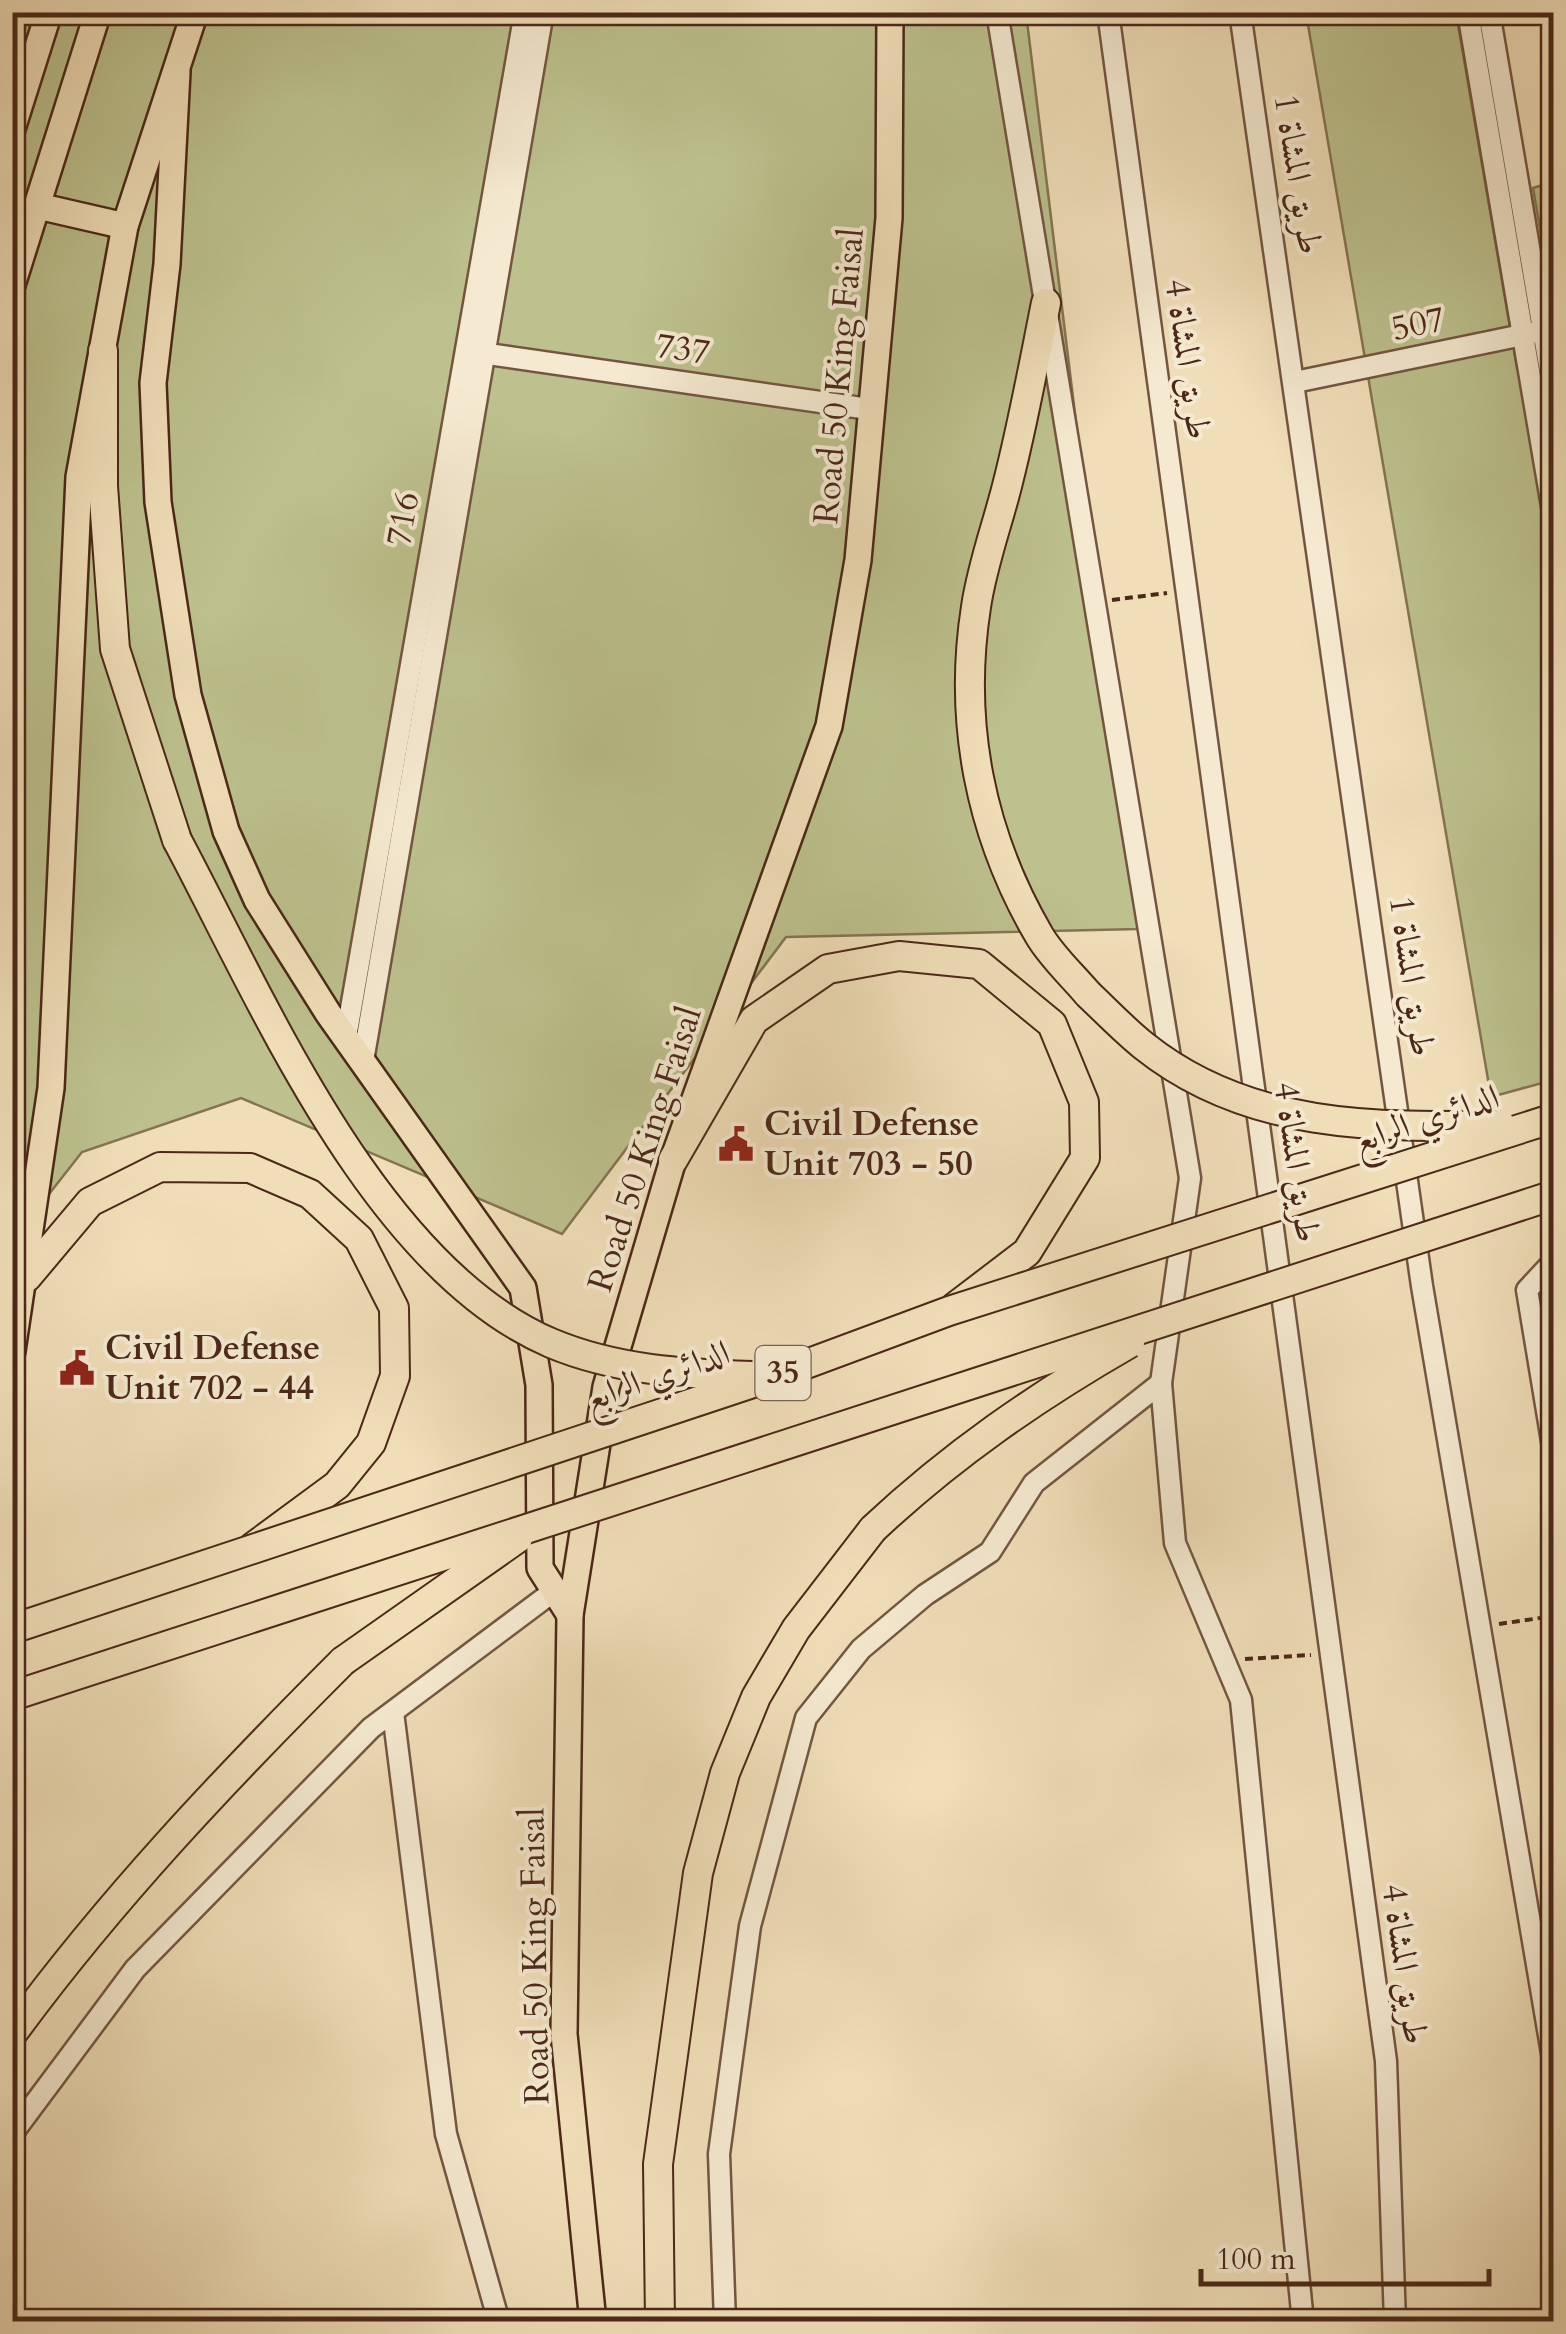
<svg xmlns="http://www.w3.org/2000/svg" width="1566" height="2334" viewBox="0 0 1566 2334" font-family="Cardo,Amiri,serif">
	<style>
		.green { fill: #bcc18d; stroke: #847452; stroke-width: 2.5 }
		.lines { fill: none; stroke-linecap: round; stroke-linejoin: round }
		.minor-casing { stroke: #745640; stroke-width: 25 }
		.major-casing { stroke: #4b2818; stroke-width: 30 }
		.highway-casing { stroke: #4b2818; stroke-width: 32 }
		.path { stroke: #4b2818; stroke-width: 4; stroke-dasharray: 8 5; stroke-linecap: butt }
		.minor { stroke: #f5ead1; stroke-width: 20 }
		.major { stroke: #f0deb8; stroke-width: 25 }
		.highway { stroke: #f0deb8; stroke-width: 28 }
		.highway-bridge-casing { stroke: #4b2818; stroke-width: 32; stroke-linecap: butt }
		.highway-bridge { stroke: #f0deb8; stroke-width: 28 }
		.labels { text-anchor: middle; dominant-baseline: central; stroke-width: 8; stroke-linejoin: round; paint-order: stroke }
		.shield { fill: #f5ead1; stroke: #7e6250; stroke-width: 2.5 }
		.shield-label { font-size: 32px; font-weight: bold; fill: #4b2818 }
		.street-label { font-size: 35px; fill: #4b2818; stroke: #f5ead1 }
		.poi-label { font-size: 35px; font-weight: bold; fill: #4b2818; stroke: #f5ead1; text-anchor: start }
	</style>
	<rect width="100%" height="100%" fill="#f0deb8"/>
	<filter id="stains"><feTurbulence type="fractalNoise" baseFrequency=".002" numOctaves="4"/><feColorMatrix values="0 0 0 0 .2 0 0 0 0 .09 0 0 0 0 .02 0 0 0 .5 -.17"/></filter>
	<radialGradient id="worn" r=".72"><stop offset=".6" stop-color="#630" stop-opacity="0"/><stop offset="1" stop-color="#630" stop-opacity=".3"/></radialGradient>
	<g class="green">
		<polygon points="13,13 1026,13 1138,929 786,937 562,1234 241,1098 82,1152 13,1240"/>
		<polygon points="1306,13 1456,13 1517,368 1553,361 1553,1080 1491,1097"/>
		<polygon points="1553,182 1554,182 1553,304 1533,188"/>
	</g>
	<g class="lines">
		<defs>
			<g id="minor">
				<polyline points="997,12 1190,1178 1161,1383"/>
				<polyline points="1108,12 1386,2061 1395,2322"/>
				<polyline points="1240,12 1422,1286 1554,2065"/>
				<polyline points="1468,12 1554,518"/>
				<polyline points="1489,12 1554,394"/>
				<polyline points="488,354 869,409"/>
				<polyline points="1295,382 1532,333"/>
				<polyline points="346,1037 525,12"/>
				<polyline points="363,1061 543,12"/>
				<polyline points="1554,1261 1527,1290 1554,1453"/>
				<polyline points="393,1712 446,2134 499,2322"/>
				<polyline points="12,2134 135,1969 371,1728 554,1591"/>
				<polyline points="725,2322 719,2154 731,2065 750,1926 806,1718 861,1649 925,1595 990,1552 1034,1483 1161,1383 1175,1543 1241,1700 1303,2322"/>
			</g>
			<g id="major">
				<polyline points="177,72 167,264 153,383 158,502 188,695 226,831 257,900 328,1013 523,1288 539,1385 540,1568 570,1615"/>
				<polyline points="12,129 49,12"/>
				<polyline points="38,206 125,226"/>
				<polyline points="12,285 98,12"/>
				<polyline points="12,1351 51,1088 79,477 125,226 195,12"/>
				<polyline points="593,2322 564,2034 570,1615 606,1387 673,1160 829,726 858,560 889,218 890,12"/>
			</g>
			<g id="highway">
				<path d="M1046,303C1034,363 1023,423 1008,482C998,523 982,565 976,607C958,722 980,834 1039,935C1051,956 1072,975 1088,994"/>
				<polyline points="103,351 103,486 115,649 177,840"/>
				<polyline points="673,1160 754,1020 828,969 899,956 979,964 1052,1024 1084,1102 1085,1158 1027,1252 955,1307"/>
				<polyline points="27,1277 90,1202 160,1167 250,1168 310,1194 359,1239 394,1308 395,1376 371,1443 337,1485 253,1547"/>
				<path d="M12,2034C111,1899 225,1779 343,1661"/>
				<polyline points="660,2322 658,2164 698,1873 725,1773 756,1697 796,1629 873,1529"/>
			</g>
		</defs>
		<use href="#minor" class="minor-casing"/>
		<use href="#major" class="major-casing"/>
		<use href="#highway" class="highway-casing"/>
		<g class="path">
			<polyline points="1112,600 1167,593"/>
			<polyline points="1499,1624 1554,1616"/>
			<polyline points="1245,1659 1311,1655"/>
		</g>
		<use href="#minor" class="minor"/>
		<use href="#major" class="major"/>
		<use href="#highway" class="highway"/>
		<defs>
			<g id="highway-bridge">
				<path d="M177,840C263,1001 375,1268 551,1343C615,1370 685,1374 752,1376"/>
				<path d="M1088,994C1106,1011 1124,1030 1144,1046C1248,1129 1376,1128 1501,1125"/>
				<path d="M873,1529C952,1455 1036,1397 1130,1343"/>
				<polyline points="12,1629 774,1376 949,1311 1554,1118"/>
				<polyline points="343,1661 518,1538"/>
				<polyline points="12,1696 1554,1195"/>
			</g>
		</defs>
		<use href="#highway-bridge" class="highway-bridge-casing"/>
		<use href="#highway-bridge" class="highway-bridge"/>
	</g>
	<defs>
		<symbol id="civic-bare" viewBox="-9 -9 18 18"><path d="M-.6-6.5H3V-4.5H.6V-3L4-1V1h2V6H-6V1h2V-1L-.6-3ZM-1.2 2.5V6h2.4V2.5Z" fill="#8f2418" stroke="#f5ead1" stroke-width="2.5" paint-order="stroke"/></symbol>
	</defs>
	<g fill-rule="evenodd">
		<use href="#civic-bare" x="711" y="1119" width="50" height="50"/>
		<use href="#civic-bare" x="52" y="1343" width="50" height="50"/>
	</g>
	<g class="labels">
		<rect class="shield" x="755.5" y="1346" width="55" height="54" rx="8"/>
		<g class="shield-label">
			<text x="783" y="1373">35</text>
		</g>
		<g class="street-label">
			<text transform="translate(1298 174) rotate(81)">طريق المشاة 1</text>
			<text transform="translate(1418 324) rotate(-12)">507</text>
			<text transform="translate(683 349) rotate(8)">737</text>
			<text transform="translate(1188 359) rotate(82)">طريق المشاة 4</text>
			<text transform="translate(839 376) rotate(-85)">Road 50 King Faisal</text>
			<text transform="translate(403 519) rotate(-80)">716</text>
			<text transform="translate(1412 976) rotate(82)">طريق المشاة 1</text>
			<text transform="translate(1426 1119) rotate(-18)">الدائري الرابع</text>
			<text transform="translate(645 1149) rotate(-72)">Road 50 King Faisal</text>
			<text transform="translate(1297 1162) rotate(82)">طريق المشاة 4</text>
			<text transform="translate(657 1376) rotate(-19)">الدائري الرابع</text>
			<text transform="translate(535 1956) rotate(-91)">Road 50 King Faisal</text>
			<text transform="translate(1405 1964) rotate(82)">طريق المشاة 4</text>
		</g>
		<g class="poi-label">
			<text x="764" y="1124">Civil Defense<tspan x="764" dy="40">Unit 703 - 50</tspan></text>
			<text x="105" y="1348">Civil Defense<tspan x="105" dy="40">Unit 702 - 44</tspan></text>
		</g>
	</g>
	<rect width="1566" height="2334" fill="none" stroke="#f0deb8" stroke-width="50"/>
	<rect x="15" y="15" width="1536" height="2304" fill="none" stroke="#4b2818" stroke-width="5"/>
	<rect x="25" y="25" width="1516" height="2284" fill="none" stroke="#4b2818" stroke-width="2.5"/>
	<path d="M1201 2269v15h288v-15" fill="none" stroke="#4b2818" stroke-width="5"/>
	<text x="1216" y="2269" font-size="30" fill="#4b2818" stroke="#f5ead1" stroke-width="8" paint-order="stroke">100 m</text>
	<rect width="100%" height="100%" filter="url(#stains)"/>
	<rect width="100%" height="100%" fill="url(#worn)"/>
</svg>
